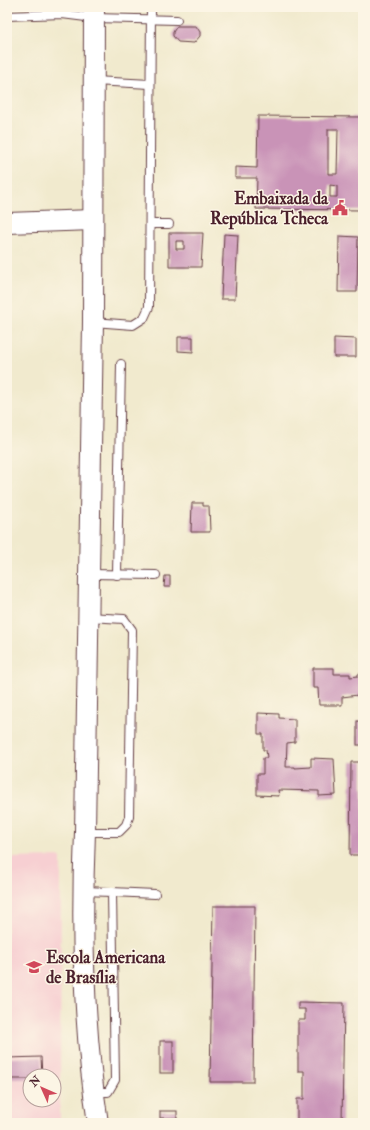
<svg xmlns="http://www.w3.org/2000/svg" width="370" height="1130" viewBox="0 0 370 1130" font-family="'IM FELL Double Pica',serif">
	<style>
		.built { fill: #f7cfd2; fill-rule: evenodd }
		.building { fill: #c993b7; fill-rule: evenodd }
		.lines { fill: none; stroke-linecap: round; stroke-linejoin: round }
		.service-casing { stroke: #633d43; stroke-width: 10 }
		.tertiary-casing { stroke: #633d43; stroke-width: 22 }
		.service { stroke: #fff; stroke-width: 8 }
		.tertiary { stroke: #fff; stroke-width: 20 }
		.labels { text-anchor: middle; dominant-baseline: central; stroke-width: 3; stroke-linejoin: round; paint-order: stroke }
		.poi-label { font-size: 17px; font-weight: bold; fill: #4a1f2b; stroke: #fcf5e5; text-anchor: end }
	</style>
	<rect width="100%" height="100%" fill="#fcf5e5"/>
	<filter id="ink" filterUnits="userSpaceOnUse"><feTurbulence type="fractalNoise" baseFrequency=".025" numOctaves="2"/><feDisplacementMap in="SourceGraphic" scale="8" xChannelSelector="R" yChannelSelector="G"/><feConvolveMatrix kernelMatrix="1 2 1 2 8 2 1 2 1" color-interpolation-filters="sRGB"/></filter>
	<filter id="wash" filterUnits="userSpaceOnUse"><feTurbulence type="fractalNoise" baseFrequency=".012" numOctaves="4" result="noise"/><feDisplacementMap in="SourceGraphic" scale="16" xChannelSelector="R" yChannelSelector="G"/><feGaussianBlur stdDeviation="0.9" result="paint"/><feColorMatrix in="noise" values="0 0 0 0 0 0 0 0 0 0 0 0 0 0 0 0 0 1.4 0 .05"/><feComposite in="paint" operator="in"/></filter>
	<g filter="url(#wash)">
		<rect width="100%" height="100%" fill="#f1eace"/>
		<path class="built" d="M61,857L60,1123H7V858ZM30,1076H54V1100H30Z"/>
		<g id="blocks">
			<g class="building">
				<polygon points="177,26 196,26 200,32 200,36 194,43 178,42 173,36 173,32"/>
				<path d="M258,116L363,117V210L256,209L257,178H235V167L257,168ZM328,129H338L337,174H328ZM330,185L337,186V197H330Z"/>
				<path d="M169,233H203L201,267H169ZM176,241H184V249H176Z"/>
				<polygon points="224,234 238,235 235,299 221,299"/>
				<polygon points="339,236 358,237 357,292 338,292"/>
				<polygon points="178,337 193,337 193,352 178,351"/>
				<polygon points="334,338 356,339 356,357 334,357"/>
				<polygon points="192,503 203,503 203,506 209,506 210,532 191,532"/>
				<polygon points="165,576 170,576 170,587 164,587"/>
				<polygon points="313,668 334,668 334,674 350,674 350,677 358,676 358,674 363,673 363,697 358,697 358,695 342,697 342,705 319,705 318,688 313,688"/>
				<polygon points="258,713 279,714 279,718 295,719 295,742 287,743 286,767 295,767 295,768 311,767 311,758 334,759 336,795 319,796 319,791 278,790 279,796 257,795 257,774 263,774 263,758 267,758 266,750 263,750 263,734 258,734"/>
				<rect x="357" y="721" width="6" height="24"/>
				<polygon points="351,762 363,762 363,855 350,855"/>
				<polygon points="213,906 255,906 253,1082 210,1082"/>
				<polygon points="298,1002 344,1003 342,1122 297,1122 297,1099 304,1099 304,1071 298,1071 298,1020 305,1020 305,1009 298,1009"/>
				<rect x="160" y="1041" width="13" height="32"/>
				<polygon points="41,1057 42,1076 30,1076 30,1079 7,1079 7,1058"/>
				<rect x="160" y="1111" width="17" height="7"/>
			</g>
		</g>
	</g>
	<g filter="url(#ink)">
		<use href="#blocks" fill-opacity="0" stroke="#633d43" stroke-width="1"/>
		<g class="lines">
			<defs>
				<g id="service">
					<polyline points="7,16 62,14 94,18 177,20"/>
					<polyline points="94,81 150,84"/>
					<polyline points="151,224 169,224"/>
					<polyline points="93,322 133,325 144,318 149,307 151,7"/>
					<polyline points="89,574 156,575"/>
					<polyline points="117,575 121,364"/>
					<polyline points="85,832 119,832 126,825 129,817 132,630 124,619 88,617"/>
					<polyline points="83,891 112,892 115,1080 108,1092 94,1092"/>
					<polyline points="112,892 155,894"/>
				</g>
				<g id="tertiary">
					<path d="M94,7L93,322L85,832C81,929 83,1027 98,1123"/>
					<polyline points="7,223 93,220"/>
				</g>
			</defs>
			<use href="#service" class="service-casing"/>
			<use href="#tertiary" class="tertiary-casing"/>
			<use href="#service" class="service"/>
			<use href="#tertiary" class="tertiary"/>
		</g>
	</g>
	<defs>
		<symbol id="civic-bare" viewBox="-9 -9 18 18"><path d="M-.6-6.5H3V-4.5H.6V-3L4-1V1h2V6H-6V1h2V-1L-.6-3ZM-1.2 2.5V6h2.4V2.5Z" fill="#d1495b" stroke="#fcf5e5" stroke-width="2.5" paint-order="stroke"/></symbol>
		<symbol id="school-bare" viewBox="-9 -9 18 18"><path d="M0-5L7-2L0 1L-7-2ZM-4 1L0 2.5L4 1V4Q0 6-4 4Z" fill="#d1495b" stroke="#fcf5e5" stroke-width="2.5" paint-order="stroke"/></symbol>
	</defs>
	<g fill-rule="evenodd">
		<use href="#civic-bare" x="329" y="197" width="22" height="22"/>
		<use href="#school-bare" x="23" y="956" width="22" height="22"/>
	</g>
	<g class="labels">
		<g class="poi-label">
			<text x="328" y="198">Embaixada da<tspan x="328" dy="20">República Tcheca</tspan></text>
			<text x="46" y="957" text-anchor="start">Escola Americana<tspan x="46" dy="20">de Brasília</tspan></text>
		</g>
	</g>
	<rect width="370" height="1130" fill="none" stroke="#fcf5e5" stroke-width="24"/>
	<g transform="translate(42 1088) rotate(315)"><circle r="19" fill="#fcf5e5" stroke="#b59f9b"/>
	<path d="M0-3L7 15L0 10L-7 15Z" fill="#d1495b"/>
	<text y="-6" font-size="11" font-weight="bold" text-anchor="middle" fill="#4a1f2b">N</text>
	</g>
</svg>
